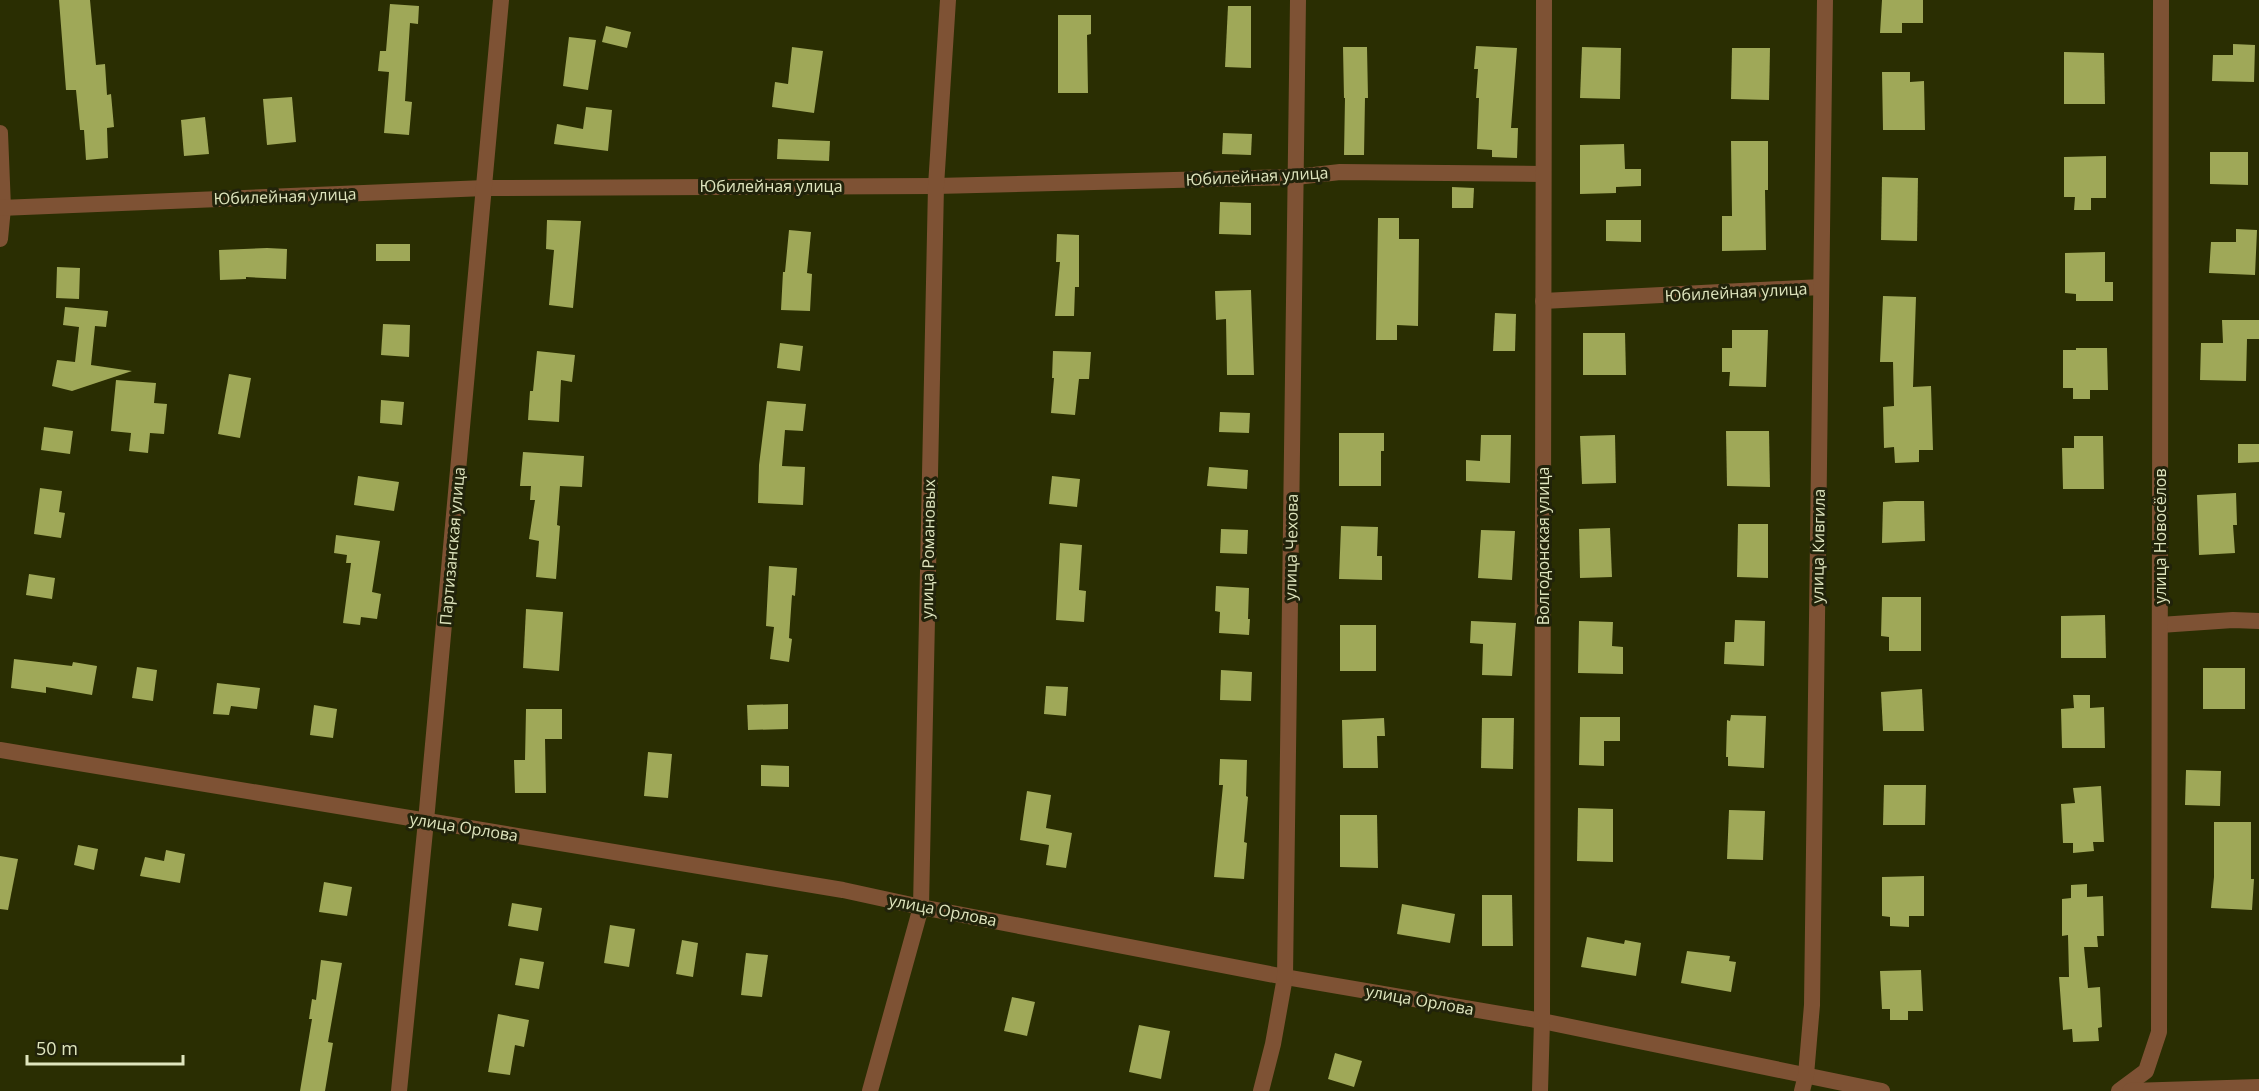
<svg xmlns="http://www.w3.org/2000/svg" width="2259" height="1091" viewBox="0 0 2259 1091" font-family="'Open Sans',sans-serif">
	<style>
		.building { fill: #9fa858 }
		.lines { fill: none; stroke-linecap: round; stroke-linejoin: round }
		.minor { stroke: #7e5234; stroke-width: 16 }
		.labels { text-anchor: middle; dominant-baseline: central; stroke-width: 6; stroke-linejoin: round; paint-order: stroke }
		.street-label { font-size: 16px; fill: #dfe5be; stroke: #21230a }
	</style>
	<rect width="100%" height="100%" fill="#2a2e02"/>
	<g class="building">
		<polygon points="59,0 90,0 96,65 105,64 107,95 111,94 114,127 107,128 108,158 86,160 84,130 80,130 76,90 66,90"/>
		<polygon points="1882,0 1923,0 1923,23 1902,23 1902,33 1880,33"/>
		<polygon points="390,4 419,6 418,24 410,23 405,101 412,102 409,135 384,133 389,72 378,71 380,51 386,51"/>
		<polygon points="1228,6 1251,6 1251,68 1225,67"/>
		<polygon points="1058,15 1091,15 1091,34 1087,35 1088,93 1058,93"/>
		<polygon points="606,26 631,32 627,48 602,42"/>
		<polygon points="569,37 596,40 588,90 563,86"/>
		<polygon points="2233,44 2255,45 2254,82 2212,81 2213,55 2233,55"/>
		<polygon points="1476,46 1517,48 1511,128 1518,128 1517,158 1492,157 1492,150 1477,149 1479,98 1476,98 1478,69 1474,69"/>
		<polygon points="792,47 823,51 814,113 772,107 775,82 788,84"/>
		<polygon points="1343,47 1367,47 1368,98 1365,98 1364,155 1344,155 1345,98 1344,98"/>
		<polygon points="1582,47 1621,48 1620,99 1580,98"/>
		<polygon points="1732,48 1770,48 1769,100 1731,99"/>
		<polygon points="2064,52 2104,53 2105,104 2064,104"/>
		<polygon points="1882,72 1910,72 1910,82 1924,81 1925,130 1883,130"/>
		<polygon points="292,97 296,142 267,145 263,99"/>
		<polygon points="586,107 612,110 608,151 554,144 557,124 583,129"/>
		<polygon points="205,117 209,154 184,156 181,120"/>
		<polygon points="1223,133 1252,134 1251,155 1222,154"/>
		<polygon points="778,139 830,141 829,161 777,159"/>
		<polygon points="1731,141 1768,141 1768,190 1765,190 1766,250 1722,251 1722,216 1732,216"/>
		<polygon points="1624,144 1625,169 1641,169 1641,186 1616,187 1616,193 1580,194 1580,145"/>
		<polygon points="2210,152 2248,152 2248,185 2210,184"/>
		<polygon points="2106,156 2106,198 2091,198 2091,210 2074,210 2075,197 2064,197 2064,157"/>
		<polygon points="1882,177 1918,178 1917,241 1881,240"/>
		<polygon points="1452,187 1474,188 1473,208 1452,208"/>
		<polygon points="1220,202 1251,203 1251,235 1219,234"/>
		<polygon points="1378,218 1399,218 1399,239 1419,239 1418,326 1397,325 1397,340 1376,340"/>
		<polygon points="547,220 581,221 573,308 549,305 554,250 546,249"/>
		<polygon points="1606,220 1641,220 1641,242 1606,241"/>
		<polygon points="2236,229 2257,230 2255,275 2209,273 2211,242 2236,242"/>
		<polygon points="789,230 811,232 807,273 812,274 810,311 781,310 783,272 785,272"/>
		<polygon points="1057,234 1079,235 1079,287 1075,287 1074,316 1055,316 1060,262 1056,262"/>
		<rect x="376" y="244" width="34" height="17"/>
		<polygon points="267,248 287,249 286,279 246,277 246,279 220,280 219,250"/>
		<polygon points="2105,252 2105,282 2113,282 2113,301 2076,301 2076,294 2065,293 2065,253"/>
		<polygon points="57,267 80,268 79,299 56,298"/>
		<polygon points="1251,290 1254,375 1227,375 1226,319 1216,320 1215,291"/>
		<polygon points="1883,296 1916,297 1913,387 1931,386 1933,450 1919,450 1919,462 1895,463 1894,447 1884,448 1883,407 1894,406 1893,362 1880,362"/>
		<polygon points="65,307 108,311 106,327 95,326 91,365 132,371 72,391 52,386 57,360 75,362 79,327 63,325"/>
		<polygon points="1495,313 1516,314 1515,351 1493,351"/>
		<polygon points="2222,320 2259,320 2259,339 2247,339 2246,381 2200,380 2201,343 2223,343"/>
		<polygon points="383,324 410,325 409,357 381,355"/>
		<polygon points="1732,330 1768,330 1766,387 1729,386 1730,372 1722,372 1722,348 1732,348"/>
		<polygon points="1583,333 1625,333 1626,375 1583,375"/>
		<polygon points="780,343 803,346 800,371 777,368"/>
		<polygon points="2076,348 2107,348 2108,390 2090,390 2090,399 2073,399 2073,388 2063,388 2063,350 2076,350"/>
		<polygon points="537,351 575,355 572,382 561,380 559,422 528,420 530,391 533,391"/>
		<polygon points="1053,351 1091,352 1089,379 1079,379 1075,415 1051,413 1054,378 1052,378"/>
		<polygon points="229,374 251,378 240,438 218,434"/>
		<polygon points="116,380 156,383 154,403 167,404 164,434 150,433 148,453 129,451 131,433 111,431"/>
		<polygon points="381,400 404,402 402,425 380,423"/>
		<polygon points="767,401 806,404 803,431 785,430 782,466 805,467 803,505 758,503 759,465"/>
		<polygon points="1220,412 1250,413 1249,433 1219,432"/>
		<polygon points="44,427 73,431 70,454 41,450"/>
		<polygon points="1726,431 1769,431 1770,487 1727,486"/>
		<polygon points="1339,433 1384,433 1384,451 1381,451 1381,486 1339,486"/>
		<polygon points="1481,435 1511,435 1510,483 1466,481 1466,460 1480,461"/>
		<polygon points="1615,435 1616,483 1582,484 1580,436"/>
		<polygon points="2074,436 2103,436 2104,489 2063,489 2062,448 2074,448"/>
		<polygon points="2238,444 2259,444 2259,462 2238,463"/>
		<polygon points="523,452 584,456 582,487 560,486 557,525 560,526 556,579 536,577 539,541 529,539 535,500 530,500 531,486 520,486"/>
		<polygon points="1209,467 1248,470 1247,489 1207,486"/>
		<polygon points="358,476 399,482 394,511 354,505"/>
		<polygon points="1052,476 1080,479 1077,507 1049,504"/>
		<polygon points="40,488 62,491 59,512 65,513 61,538 34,534"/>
		<polygon points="2236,493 2237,525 2233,525 2235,553 2199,555 2197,495"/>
		<polygon points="1895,501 1924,501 1925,541 1882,543 1883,502"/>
		<polygon points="1738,524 1768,524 1768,578 1737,577"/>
		<polygon points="1341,526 1378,527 1377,556 1382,556 1382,580 1339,579"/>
		<polygon points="1610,528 1612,577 1580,578 1579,529"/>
		<polygon points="1221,529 1248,530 1247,554 1220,553"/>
		<polygon points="1481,530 1515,531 1512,580 1478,578"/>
		<polygon points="336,535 380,541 372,592 381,594 377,619 361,617 360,625 343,623 351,563 346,563 347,555 334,553"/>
		<polygon points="1060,543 1082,545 1079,590 1086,591 1084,622 1056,620"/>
		<polygon points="769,566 797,568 795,596 792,595 789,638 792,639 789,662 770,659 774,627 766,626"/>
		<polygon points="29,574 55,578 52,599 26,595"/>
		<polygon points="1216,586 1249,588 1248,619 1250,619 1249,635 1219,633 1220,612 1215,611"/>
		<polygon points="1882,597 1921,597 1921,651 1889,651 1889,637 1881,636"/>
		<polygon points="526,609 563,612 559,671 523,668"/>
		<polygon points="2105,615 2106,658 2061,658 2061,616"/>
		<polygon points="1735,620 1765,621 1764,666 1724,664 1725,642 1734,642"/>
		<polygon points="1471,621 1516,623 1512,676 1482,675 1483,644 1470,643"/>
		<polygon points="1579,621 1613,622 1612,646 1623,647 1623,674 1578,673"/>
		<rect x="1340" y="625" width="36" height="46"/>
		<polygon points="14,659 72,666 73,662 97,666 92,695 46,687 46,693 11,688"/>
		<polygon points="137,667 157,670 153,701 132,698"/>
		<rect x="2203" y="668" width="42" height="41"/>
		<polygon points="1221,670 1252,672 1251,701 1220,700"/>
		<polygon points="217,683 260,688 257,709 231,706 229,715 213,714"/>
		<polygon points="1046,686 1068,687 1066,716 1044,714"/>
		<polygon points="1922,689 1924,731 1883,731 1881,692"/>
		<polygon points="2073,695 2090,695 2090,708 2104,707 2105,748 2062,748 2061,709 2074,708"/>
		<polygon points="788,704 788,729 748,730 747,705"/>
		<polygon points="314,705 337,709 333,738 310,735"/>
		<polygon points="526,709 562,709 562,739 545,739 546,793 515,793 514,760 525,760"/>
		<polygon points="1731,715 1766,716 1764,768 1728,766 1728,757 1726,757 1727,720 1730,721"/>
		<polygon points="1580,717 1620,717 1620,741 1604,741 1604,766 1579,765"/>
		<polygon points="1384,718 1385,736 1377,736 1378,768 1343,768 1342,720"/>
		<polygon points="1482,718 1514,718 1513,769 1481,768"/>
		<polygon points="648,752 672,754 668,798 644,796"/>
		<polygon points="1220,759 1247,760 1246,796 1248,797 1244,842 1247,843 1244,879 1214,877 1223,785 1219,785"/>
		<polygon points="761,765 789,766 789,787 761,786"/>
		<polygon points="2186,770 2221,771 2220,806 2185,805"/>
		<polygon points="1884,785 1926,785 1925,825 1883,825"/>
		<polygon points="2101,786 2104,842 2093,842 2094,851 2073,853 2073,843 2063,843 2061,804 2075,803 2073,788"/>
		<polygon points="1027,791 1051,795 1046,828 1072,833 1066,868 1046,865 1049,845 1020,840"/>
		<polygon points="1578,808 1613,809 1613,862 1577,861"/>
		<polygon points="1729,810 1765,811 1763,860 1727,859"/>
		<polygon points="1340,815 1377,815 1378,868 1340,867"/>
		<polygon points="2214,822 2251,822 2251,879 2254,879 2252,910 2211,908 2214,877"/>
		<polygon points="78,845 98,849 94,870 74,865"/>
		<polygon points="166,850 185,854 180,883 140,876 145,857 164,861"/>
		<polygon points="0,856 18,859 8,910 0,909"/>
		<polygon points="1924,876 1924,916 1909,916 1909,927 1890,926 1890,917 1882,916 1882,877"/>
		<polygon points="324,882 352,887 347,916 319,912"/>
		<polygon points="2087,884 2087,897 2103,896 2104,936 2097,936 2098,947 2084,947 2088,988 2100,987 2102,1027 2098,1028 2099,1041 2073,1042 2072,1029 2063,1030 2059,977 2069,977 2068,935 2062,936 2062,899 2071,898 2071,885"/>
		<polygon points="1482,895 1512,895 1513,946 1482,946"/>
		<polygon points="512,903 542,908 538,931 508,926"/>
		<polygon points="1402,904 1455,914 1450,943 1397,934"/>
		<polygon points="610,925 635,929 629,967 604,963"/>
		<polygon points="1587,937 1624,944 1625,940 1641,943 1636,976 1581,967"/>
		<polygon points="682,940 698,943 693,977 676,974"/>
		<polygon points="1687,951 1730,956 1729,961 1736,962 1731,992 1681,983"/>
		<polygon points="746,953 768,955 762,997 741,995"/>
		<polygon points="520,958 544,962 539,989 515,985"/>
		<polygon points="321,960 342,963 328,1042 333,1043 325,1091 300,1091 312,1019 309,1019 312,999 316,1000"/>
		<polygon points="1921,970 1923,1011 1908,1011 1908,1020 1890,1020 1890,1009 1882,1009 1880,971"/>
		<polygon points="1012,997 1035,1002 1027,1036 1004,1031"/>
		<polygon points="498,1014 529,1020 524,1047 515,1045 510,1075 488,1072"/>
		<polygon points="1139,1025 1170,1031 1161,1079 1129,1072"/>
		<polygon points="1335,1053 1362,1061 1354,1087 1328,1079"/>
	</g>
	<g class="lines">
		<g class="minor">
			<polyline points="0,133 3,208 0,239"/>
			<polyline points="0,208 485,188 936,186 1296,177 1340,172 1543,174"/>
			<polyline points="1543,301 1821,287"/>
			<polyline points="2160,625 2233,620 2259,621"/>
			<polyline points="0,750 843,890 921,907 1285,977 1542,1021 1882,1091"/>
			<polyline points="399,1091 426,821 501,0"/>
			<polyline points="870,1091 921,907 936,186 948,0"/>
			<polyline points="1261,1091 1273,1044 1285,977 1298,0"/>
			<polyline points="1540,1091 1542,1021 1544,0"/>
			<polyline points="1802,1091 1806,1075 1812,1005 1825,0"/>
			<polyline points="2119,1091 2146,1071 2159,1032 2161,0"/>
			<polyline points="2130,1091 2259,1087"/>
		</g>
	</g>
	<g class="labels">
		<g class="street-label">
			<text transform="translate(1257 176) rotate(-3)">Юбилейная улица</text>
			<text x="771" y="186">Юбилейная улица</text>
			<text transform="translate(285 196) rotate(-2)">Юбилейная улица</text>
			<text transform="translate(1736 292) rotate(-3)">Юбилейная улица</text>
			<text transform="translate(2160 536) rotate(-90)">улица Новосёлов</text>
			<text transform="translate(452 546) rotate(-85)">Партизанская улица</text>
			<text transform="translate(1543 546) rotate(-90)">Волгодонская улица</text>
			<text transform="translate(1818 546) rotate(-89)">улица Кивгила</text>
			<text transform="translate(1291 547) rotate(-89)">улица Чехова</text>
			<text transform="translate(928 549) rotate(-89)">улица Романовых</text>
			<text transform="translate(464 827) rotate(9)">улица Орлова</text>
			<text transform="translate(943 910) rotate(11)">улица Орлова</text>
			<text transform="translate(1420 1000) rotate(10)">улица Орлова</text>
		</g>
	</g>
	<path d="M27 1055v9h156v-9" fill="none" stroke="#dfe5be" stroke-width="3"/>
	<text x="36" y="1055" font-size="18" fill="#dfe5be" stroke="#21230a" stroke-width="4.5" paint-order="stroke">50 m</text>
</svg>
